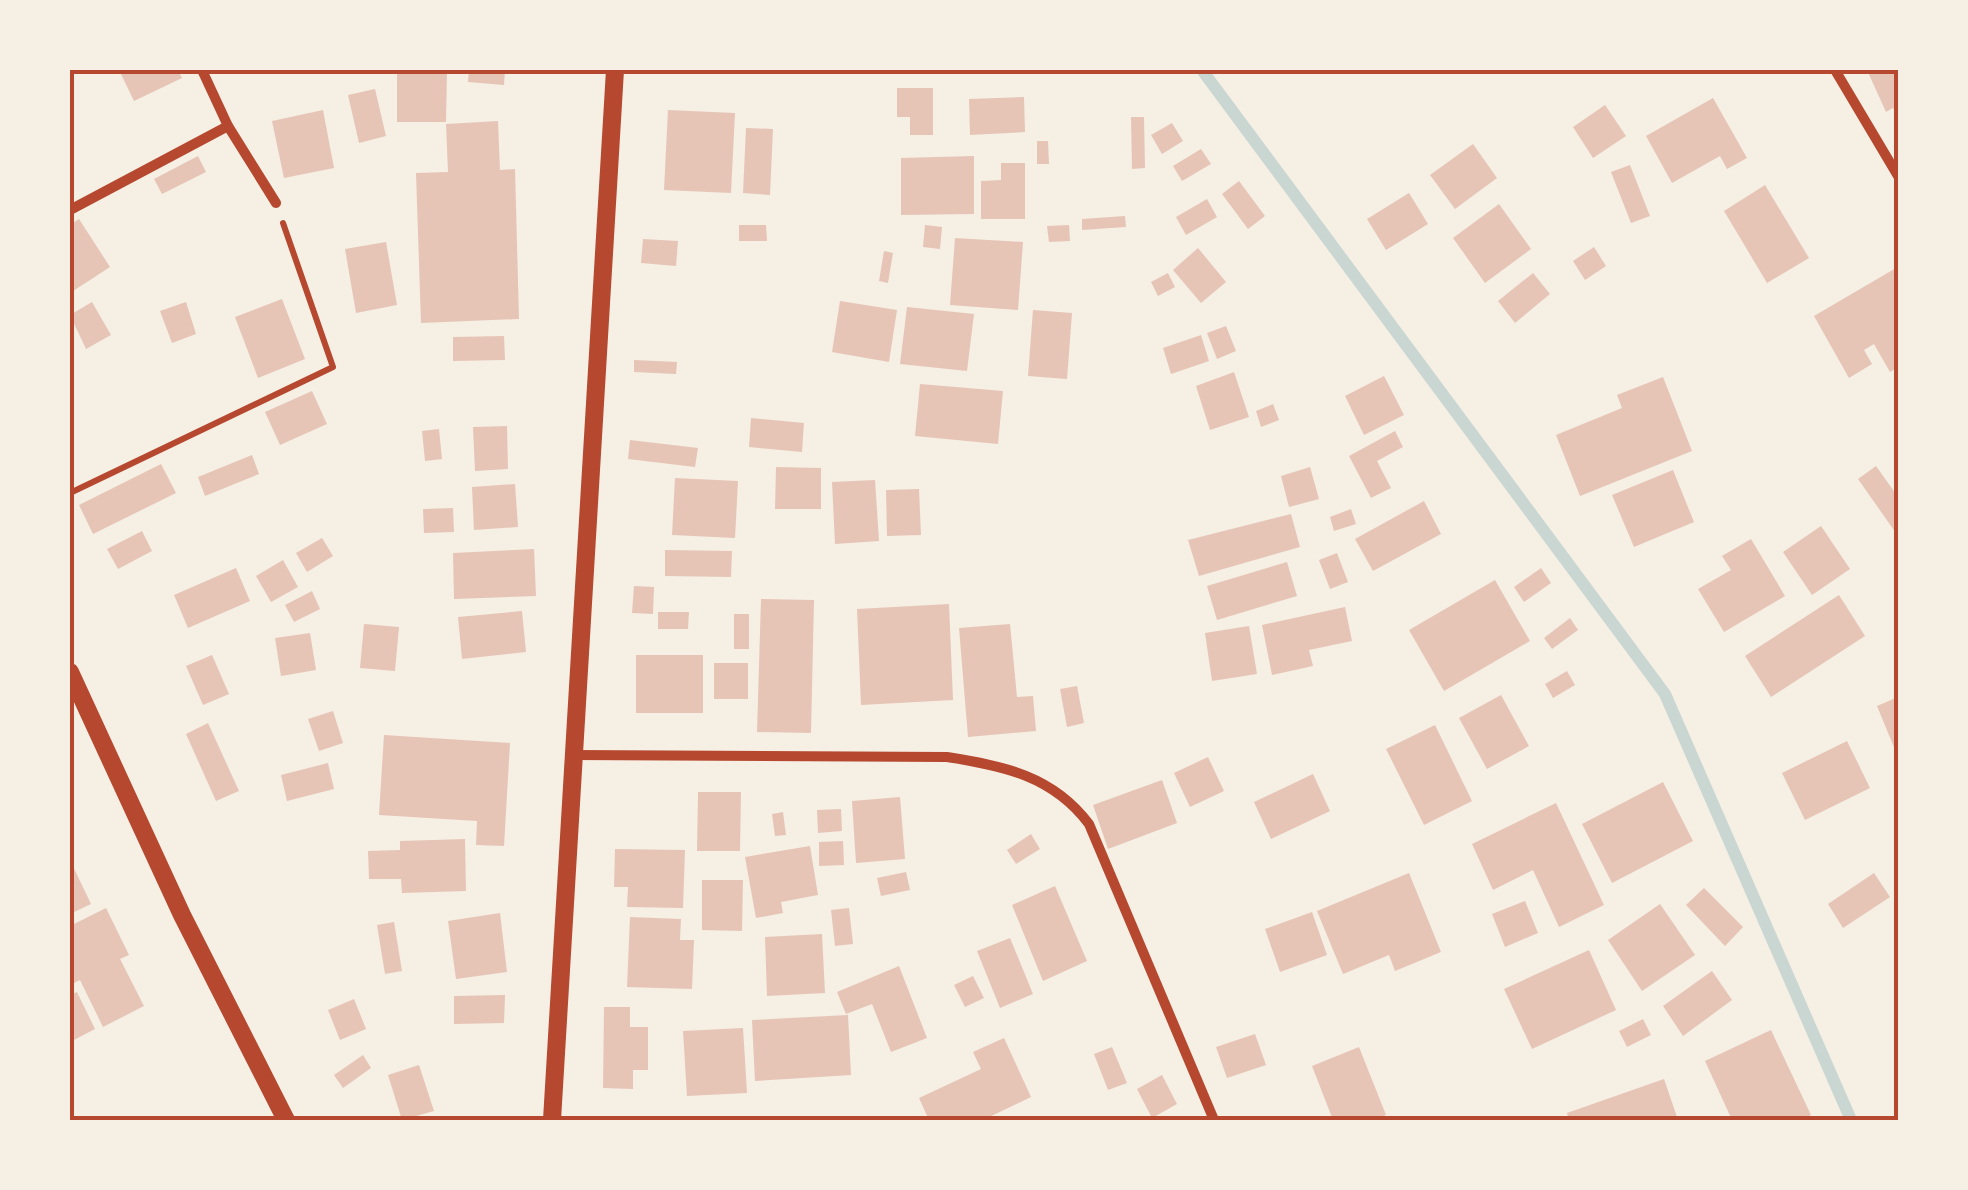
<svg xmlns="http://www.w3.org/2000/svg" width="1968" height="1190" viewBox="0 0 1968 1190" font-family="Overpass,sans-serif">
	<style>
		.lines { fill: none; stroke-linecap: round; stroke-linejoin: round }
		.stream { stroke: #c9d6d2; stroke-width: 12 }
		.building { fill: #e6c5b7 }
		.path { stroke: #b5482f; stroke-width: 6 }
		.minor { stroke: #b5482f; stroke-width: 10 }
		.tertiary { stroke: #b5482f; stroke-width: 18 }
		.neatline { fill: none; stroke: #b5482f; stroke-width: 4 }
	</style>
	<rect width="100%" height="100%" fill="#f6efe4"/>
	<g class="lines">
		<polyline class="stream" points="1202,70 1665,694 1851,1120"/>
	</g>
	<g class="building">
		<polygon points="119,70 178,70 182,78 134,101"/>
		<polygon points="447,70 446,122 397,122 397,71"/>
		<polygon points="469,70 505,70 504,85 468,82"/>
		<polygon points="1867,70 1898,70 1898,118 1893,108 1886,112"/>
		<polygon points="897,88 933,88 933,135 910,135 910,117 897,117"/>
		<polygon points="375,89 386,136 359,143 348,95"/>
		<polygon points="1024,97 1025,132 970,135 969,99"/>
		<polygon points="1713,98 1747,158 1727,169 1720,156 1672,183 1646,136"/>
		<polygon points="1605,105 1626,136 1593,158 1573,127"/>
		<polygon points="323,110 334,168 284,178 272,121"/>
		<polygon points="668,110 735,113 731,193 664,190"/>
		<polygon points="1131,117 1144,117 1145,168 1132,169"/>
		<polygon points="498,121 500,170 515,169 519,319 421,323 416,173 448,172 446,124"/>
		<polygon points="1172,123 1183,141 1162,154 1151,135"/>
		<polygon points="746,128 773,129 770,195 743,193"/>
		<polygon points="1037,141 1048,141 1049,164 1037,164"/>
		<polygon points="1473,144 1497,178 1455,209 1430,175"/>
		<polygon points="1201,149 1211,164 1182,181 1173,166"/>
		<polygon points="198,156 206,172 162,194 154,179"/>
		<polygon points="974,156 974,214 901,215 901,158"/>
		<polygon points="1001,163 1025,163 1025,219 981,219 981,181 1001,180"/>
		<polygon points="1630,165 1650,216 1631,223 1611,172"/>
		<polygon points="1239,181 1265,216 1248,229 1222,194"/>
		<polygon points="1765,185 1809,258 1767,283 1724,211"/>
		<polygon points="1409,193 1428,224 1386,250 1367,219"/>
		<polygon points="1207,199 1217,217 1186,235 1176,217"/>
		<polygon points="1499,204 1531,249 1485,283 1453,238"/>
		<polygon points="1125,216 1126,227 1082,230 1082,219"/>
		<polygon points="79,219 110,267 70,293 70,225"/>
		<polygon points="739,225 766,225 767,241 739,241"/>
		<polygon points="925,225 942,227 940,249 923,247"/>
		<polygon points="1069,225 1070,241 1049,242 1047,226"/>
		<polygon points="955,238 1023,242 1018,310 950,305"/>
		<polygon points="643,239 678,241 676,266 641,263"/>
		<polygon points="386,242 397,305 356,313 345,249"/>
		<polygon points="1594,247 1606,266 1585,280 1573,261"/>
		<polygon points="1198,248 1226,282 1201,303 1173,270"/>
		<polygon points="884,251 893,253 888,283 879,281"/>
		<polygon points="1896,268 1898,367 1890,372 1874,344 1864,350 1872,364 1849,378 1814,316"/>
		<polygon points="1168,273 1175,287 1158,296 1151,282"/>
		<polygon points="1533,273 1550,294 1515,323 1498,301"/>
		<polygon points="282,299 305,359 258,378 235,317"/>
		<polygon points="840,301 897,310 889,362 832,352"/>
		<polygon points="92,302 111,335 86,349 70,315"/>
		<polygon points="186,302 196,334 172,343 160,311"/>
		<polygon points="907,307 974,314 967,371 900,364"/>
		<polygon points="1033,310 1072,313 1067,379 1028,376"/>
		<polygon points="1226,326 1236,351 1217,359 1207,333"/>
		<polygon points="1201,335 1209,361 1171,374 1163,348"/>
		<polygon points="504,336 505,360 453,361 453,337"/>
		<polygon points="634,360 677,362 676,374 634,372"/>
		<polygon points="1234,372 1249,417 1210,430 1196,386"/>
		<polygon points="1384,376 1404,415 1364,435 1345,396"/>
		<polygon points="1663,377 1692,451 1580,496 1556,435 1622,408 1617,395"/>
		<polygon points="920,384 1003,391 998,444 915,436"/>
		<polygon points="312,391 327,424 280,445 265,412"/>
		<polygon points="1273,404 1279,420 1261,427 1256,411"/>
		<polygon points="751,418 804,423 802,452 749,447"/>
		<polygon points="507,426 508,469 475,471 473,427"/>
		<polygon points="439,429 442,459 425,461 422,431"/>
		<polygon points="1395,431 1403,447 1377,461 1391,488 1371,498 1349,456"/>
		<polygon points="630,440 698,448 695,467 628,459"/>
		<polygon points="252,455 259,474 205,496 198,477"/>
		<polygon points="161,464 176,493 93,534 79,505"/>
		<polygon points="1876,466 1898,497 1898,536 1858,479"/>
		<polygon points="776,467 821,468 821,509 775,509"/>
		<polygon points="1310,467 1319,499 1289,507 1281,476"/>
		<polygon points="1673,470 1694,522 1634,547 1612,495"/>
		<polygon points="675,478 738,481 735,538 672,535"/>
		<polygon points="875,480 879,541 835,544 832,482"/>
		<polygon points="515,484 518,527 474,530 472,487"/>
		<polygon points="919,489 921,535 887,536 886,490"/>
		<polygon points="1424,501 1441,534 1373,571 1355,539"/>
		<polygon points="453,508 454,532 424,533 423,509"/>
		<polygon points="1351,509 1356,524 1334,531 1330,517"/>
		<polygon points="1291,514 1300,547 1199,576 1188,540"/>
		<polygon points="1821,526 1850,569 1812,595 1783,552"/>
		<polygon points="142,531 152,551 118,569 107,549"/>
		<polygon points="322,538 333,556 307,572 296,553"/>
		<polygon points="1751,539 1785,596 1724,632 1698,589 1731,570 1722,556"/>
		<polygon points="534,549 536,596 454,599 453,553"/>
		<polygon points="665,550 732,551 731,577 665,576"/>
		<polygon points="1337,553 1348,582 1330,589 1319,560"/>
		<polygon points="283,560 298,587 271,602 256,576"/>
		<polygon points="1287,562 1297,596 1217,620 1207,586"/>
		<polygon points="236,568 250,601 188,628 174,595"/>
		<polygon points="1541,568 1551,583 1524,602 1514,587"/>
		<polygon points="1495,580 1530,641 1444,691 1409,630"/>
		<polygon points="634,586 654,587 653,614 632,613"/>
		<polygon points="312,591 320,609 294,622 285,605"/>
		<polygon points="1839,595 1865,636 1771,697 1745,656"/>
		<polygon points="761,599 814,600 811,733 757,732"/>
		<polygon points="949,604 953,700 861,705 857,609"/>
		<polygon points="1345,607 1352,641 1309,650 1313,666 1272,675 1262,625"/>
		<polygon points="522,611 526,652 462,659 458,617"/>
		<polygon points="658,612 689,612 688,629 658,629"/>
		<rect x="734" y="614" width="15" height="35"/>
		<polygon points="1570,618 1578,630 1552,649 1544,638"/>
		<polygon points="364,624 399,627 395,671 360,668"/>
		<polygon points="1010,624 1017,697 1033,696 1036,731 968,737 959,628"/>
		<polygon points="1249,626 1257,674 1212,681 1205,633"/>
		<polygon points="310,633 316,670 281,676 275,638"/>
		<polygon points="212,655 229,694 203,705 186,666"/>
		<rect x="636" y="655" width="67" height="58"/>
		<rect x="714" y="663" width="34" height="36"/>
		<polygon points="1567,671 1575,685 1553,698 1545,684"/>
		<polygon points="1077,686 1084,723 1067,727 1060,689"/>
		<polygon points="1501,695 1529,746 1487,769 1459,718"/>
		<polygon points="1898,697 1898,757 1877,706"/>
		<polygon points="333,711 343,743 319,751 308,719"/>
		<polygon points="208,723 239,791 216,801 186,734"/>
		<polygon points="1435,725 1472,801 1424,825 1386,749"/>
		<polygon points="384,735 510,743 504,846 476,845 477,821 379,815"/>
		<polygon points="1847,741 1870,788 1805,820 1782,773"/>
		<polygon points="1208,757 1224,791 1190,807 1174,773"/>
		<polygon points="328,763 334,789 287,801 281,775"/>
		<polygon points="1313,774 1330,811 1271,839 1254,802"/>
		<polygon points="1162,780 1177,823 1108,849 1093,805"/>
		<polygon points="1663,782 1693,841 1612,883 1582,824"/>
		<polygon points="698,792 741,792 740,851 697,851"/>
		<polygon points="900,797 905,859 856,863 852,801"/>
		<polygon points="1556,803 1604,905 1559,927 1533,870 1493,890 1472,844"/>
		<polygon points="841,809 842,831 818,833 817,810"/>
		<polygon points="783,812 786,835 775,836 772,814"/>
		<polygon points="1031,834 1040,849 1016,864 1007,850"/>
		<polygon points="465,839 466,891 402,893 401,879 369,879 368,851 400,850 400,841"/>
		<polygon points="843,841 844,865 819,866 819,842"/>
		<polygon points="810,846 818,895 781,902 783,913 756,918 745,857"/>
		<polygon points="615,849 685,850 683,908 627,907 628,887 614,887"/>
		<polygon points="70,860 91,904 70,914"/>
		<polygon points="906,872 910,890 881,896 877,878"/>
		<polygon points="1409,873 1441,952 1395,971 1389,955 1343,974 1317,911"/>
		<polygon points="1874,873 1890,897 1843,928 1828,904"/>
		<polygon points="702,880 743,880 742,931 702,930"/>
		<polygon points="1055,886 1087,961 1043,981 1012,905"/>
		<polygon points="1704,888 1743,927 1725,946 1686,905"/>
		<polygon points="1525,901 1538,933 1505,947 1492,914"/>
		<polygon points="1660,904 1695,955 1642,991 1608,940"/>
		<polygon points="106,908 129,955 120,959 144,1006 103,1027 80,980 70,985 70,926"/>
		<polygon points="849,908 853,944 835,946 831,910"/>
		<polygon points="1312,912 1327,955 1280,972 1265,929"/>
		<polygon points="500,913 507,972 456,979 448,921"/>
		<polygon points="630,917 681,919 680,940 694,940 692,989 627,987"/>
		<polygon points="394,922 402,971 385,974 377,925"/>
		<polygon points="822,934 825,993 767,996 765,937"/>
		<polygon points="1010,938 1033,994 1000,1008 977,951"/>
		<polygon points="1589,950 1616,1010 1532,1049 1504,989"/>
		<polygon points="899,966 927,1038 891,1052 872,1004 846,1014 837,992"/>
		<polygon points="1712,971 1732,1000 1683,1036 1663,1006"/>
		<polygon points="973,976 984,998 965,1007 954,985"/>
		<polygon points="77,992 95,1029 70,1042 70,995"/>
		<polygon points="505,995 504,1023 454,1024 454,996"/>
		<polygon points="354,999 366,1029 340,1040 328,1010"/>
		<polygon points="604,1007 630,1007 630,1027 648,1027 648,1070 633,1070 633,1089 603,1088"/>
		<polygon points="848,1015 851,1075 755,1081 752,1020"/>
		<polygon points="1643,1019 1651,1035 1627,1047 1619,1031"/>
		<polygon points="743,1028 747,1093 687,1096 683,1031"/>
		<polygon points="1771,1030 1811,1115 1800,1120 1732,1120 1705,1061"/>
		<polygon points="1255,1034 1266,1065 1227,1078 1216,1047"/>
		<polygon points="1004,1038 1031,1097 983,1120 929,1120 919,1098 981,1069 973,1052"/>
		<polygon points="1112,1047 1127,1083 1108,1090 1094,1054"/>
		<polygon points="1359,1047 1386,1115 1373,1120 1333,1120 1312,1066"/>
		<polygon points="363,1055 371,1068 343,1088 334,1075"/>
		<polygon points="419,1065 434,1111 402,1120 388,1075"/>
		<polygon points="1162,1075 1177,1104 1152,1118 1137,1089"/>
		<polygon points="1664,1079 1678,1120 1569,1120 1567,1113"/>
	</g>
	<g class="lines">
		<polyline class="path" points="70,493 333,367 283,223"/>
		<g class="minor">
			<polyline points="202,70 228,126 276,203"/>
			<polyline points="1835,70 1898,176"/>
			<polyline points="70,210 228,126"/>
			<path d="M572,755L947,757C1004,766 1053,776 1089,824L1214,1120"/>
		</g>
		<g class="tertiary">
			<polyline points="70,672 182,915 286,1120"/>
			<polyline points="552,1120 615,70"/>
		</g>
	</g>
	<rect width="1968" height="1190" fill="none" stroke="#f6efe4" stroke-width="145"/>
	<rect x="72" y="72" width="1824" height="1046" class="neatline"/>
</svg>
